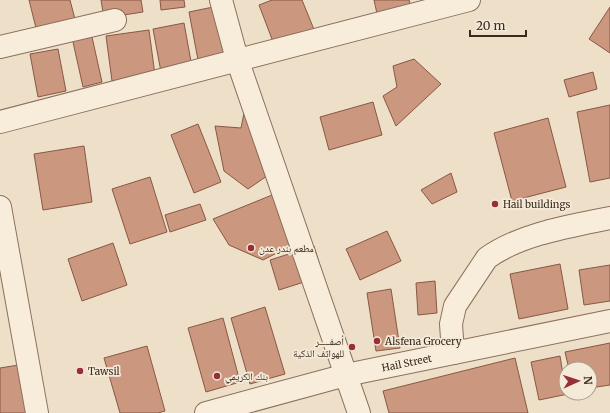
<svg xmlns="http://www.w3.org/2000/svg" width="610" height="413" viewBox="0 0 610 413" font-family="Merriweather,'Noto Naskh Arabic',serif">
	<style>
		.building { fill: #cb977f; stroke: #885843 }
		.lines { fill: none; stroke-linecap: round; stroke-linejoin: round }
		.minor-casing { stroke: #8a705d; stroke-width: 24 }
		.minor { stroke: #f8eddb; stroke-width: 22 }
		.poi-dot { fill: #972e39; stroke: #f5ead7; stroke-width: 1.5 }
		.labels { text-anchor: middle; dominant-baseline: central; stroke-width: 3.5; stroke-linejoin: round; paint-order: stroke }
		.poi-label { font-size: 10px; fill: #3a2a20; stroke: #f5ead7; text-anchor: start }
		.street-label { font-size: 10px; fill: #3a2a20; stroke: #f5ead7 }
	</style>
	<rect width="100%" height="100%" fill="#eedfc8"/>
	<g class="building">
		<polygon points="29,0 70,0 77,27 38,36"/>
		<polygon points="101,0 141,0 143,12 104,18"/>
		<polygon points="160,0 184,0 185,7 161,10"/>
		<polygon points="272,0 302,0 315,32 275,47 259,5"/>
		<polygon points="374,0 409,0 412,11 378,18"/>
		<polygon points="218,6 227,54 198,60 189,12"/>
		<polygon points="610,7 610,53 589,39"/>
		<polygon points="184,23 192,67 161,72 153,29"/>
		<polygon points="90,28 102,82 83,87 71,33"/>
		<polygon points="149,30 155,75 112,81 106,36"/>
		<polygon points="58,49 66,91 38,97 30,54"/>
		<polygon points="414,59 441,84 396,126 383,96 397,87 393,66"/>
		<polygon points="593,72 597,89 569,97 564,80"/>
		<polygon points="373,102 382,135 329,150 320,117"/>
		<polygon points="610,105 610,178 590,182 577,112"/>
		<polygon points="260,110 280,167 248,189 224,171 215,126 241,128 244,113"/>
		<polygon points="548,118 566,187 512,201 494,133"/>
		<polygon points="198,124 221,182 194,193 171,135"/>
		<polygon points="84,146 92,202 43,210 34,154"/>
		<polygon points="451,173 457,192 432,204 421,190"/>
		<polygon points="150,177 167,232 130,244 112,189"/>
		<polygon points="277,193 297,243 263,260 229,245 213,219"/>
		<polygon points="200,204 206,220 170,232 165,215"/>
		<polygon points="387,231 401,261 360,280 346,249"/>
		<polygon points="113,243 127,285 82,301 68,259"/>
		<polygon points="314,246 323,276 279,290 270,260"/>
		<polygon points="560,264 568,309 519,319 510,274"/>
		<polygon points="610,265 610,301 584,305 579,270"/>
		<polygon points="435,281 437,313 418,315 416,283"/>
		<polygon points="391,289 400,348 376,351 367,293"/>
		<polygon points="265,307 285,374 250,384 231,318"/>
		<polygon points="223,318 240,382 206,392 188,328"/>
		<polygon points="610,343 610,385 590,388 590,369 569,369 565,352"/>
		<polygon points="147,346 165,411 158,413 120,413 104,358"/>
		<polygon points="560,356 566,393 568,394 539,400 531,362"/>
		<polygon points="515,358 528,413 389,413 383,391"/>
		<polygon points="25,364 33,413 0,413 0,368"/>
	</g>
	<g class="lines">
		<defs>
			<g id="minor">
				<polyline points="221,0 237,59 359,413"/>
				<polyline points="0,47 115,20"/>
				<polyline points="0,122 469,0"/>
				<polyline points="0,207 37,413"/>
				<path d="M453,353L451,324L455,306L487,258C520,234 571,226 610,218"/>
				<path id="s1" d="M206,413L346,375L610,321"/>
			</g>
		</defs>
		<use href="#minor" class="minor-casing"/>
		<use href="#minor" class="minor"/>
	</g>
	<g class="poi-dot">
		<circle cx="495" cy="204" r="4"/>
		<circle cx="251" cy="248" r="4"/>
		<circle cx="377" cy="341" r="4"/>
		<circle cx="352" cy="347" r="4"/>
		<circle cx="80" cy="371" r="4"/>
		<circle cx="217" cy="376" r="4"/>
	</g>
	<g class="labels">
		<g class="poi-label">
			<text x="503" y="204">Hail buildings</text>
			<text x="259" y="248">مطعم بندر عدن</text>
			<text x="344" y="341" text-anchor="end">أصفـــــر<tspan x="344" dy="12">للهواتف الذكية</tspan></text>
			<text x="385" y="341">Alsfena Grocery</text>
			<text x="88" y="371">Tawsil</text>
			<text x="225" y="376">بنك الكريمي</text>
		</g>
		<g class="street-label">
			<text stroke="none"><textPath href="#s1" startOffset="207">Hail Street</textPath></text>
		</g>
	</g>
	<g transform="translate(578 381) rotate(87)"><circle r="19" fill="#f5ead7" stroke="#aa9d8e"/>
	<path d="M0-3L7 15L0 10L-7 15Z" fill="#972e39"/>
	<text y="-6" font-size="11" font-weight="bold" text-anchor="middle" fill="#3a2a20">N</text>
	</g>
	<path d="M470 30v6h56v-6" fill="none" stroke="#3a2a20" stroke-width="2"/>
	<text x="476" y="30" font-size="12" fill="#3a2a20" stroke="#f5ead7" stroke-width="3" paint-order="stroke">20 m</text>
</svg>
